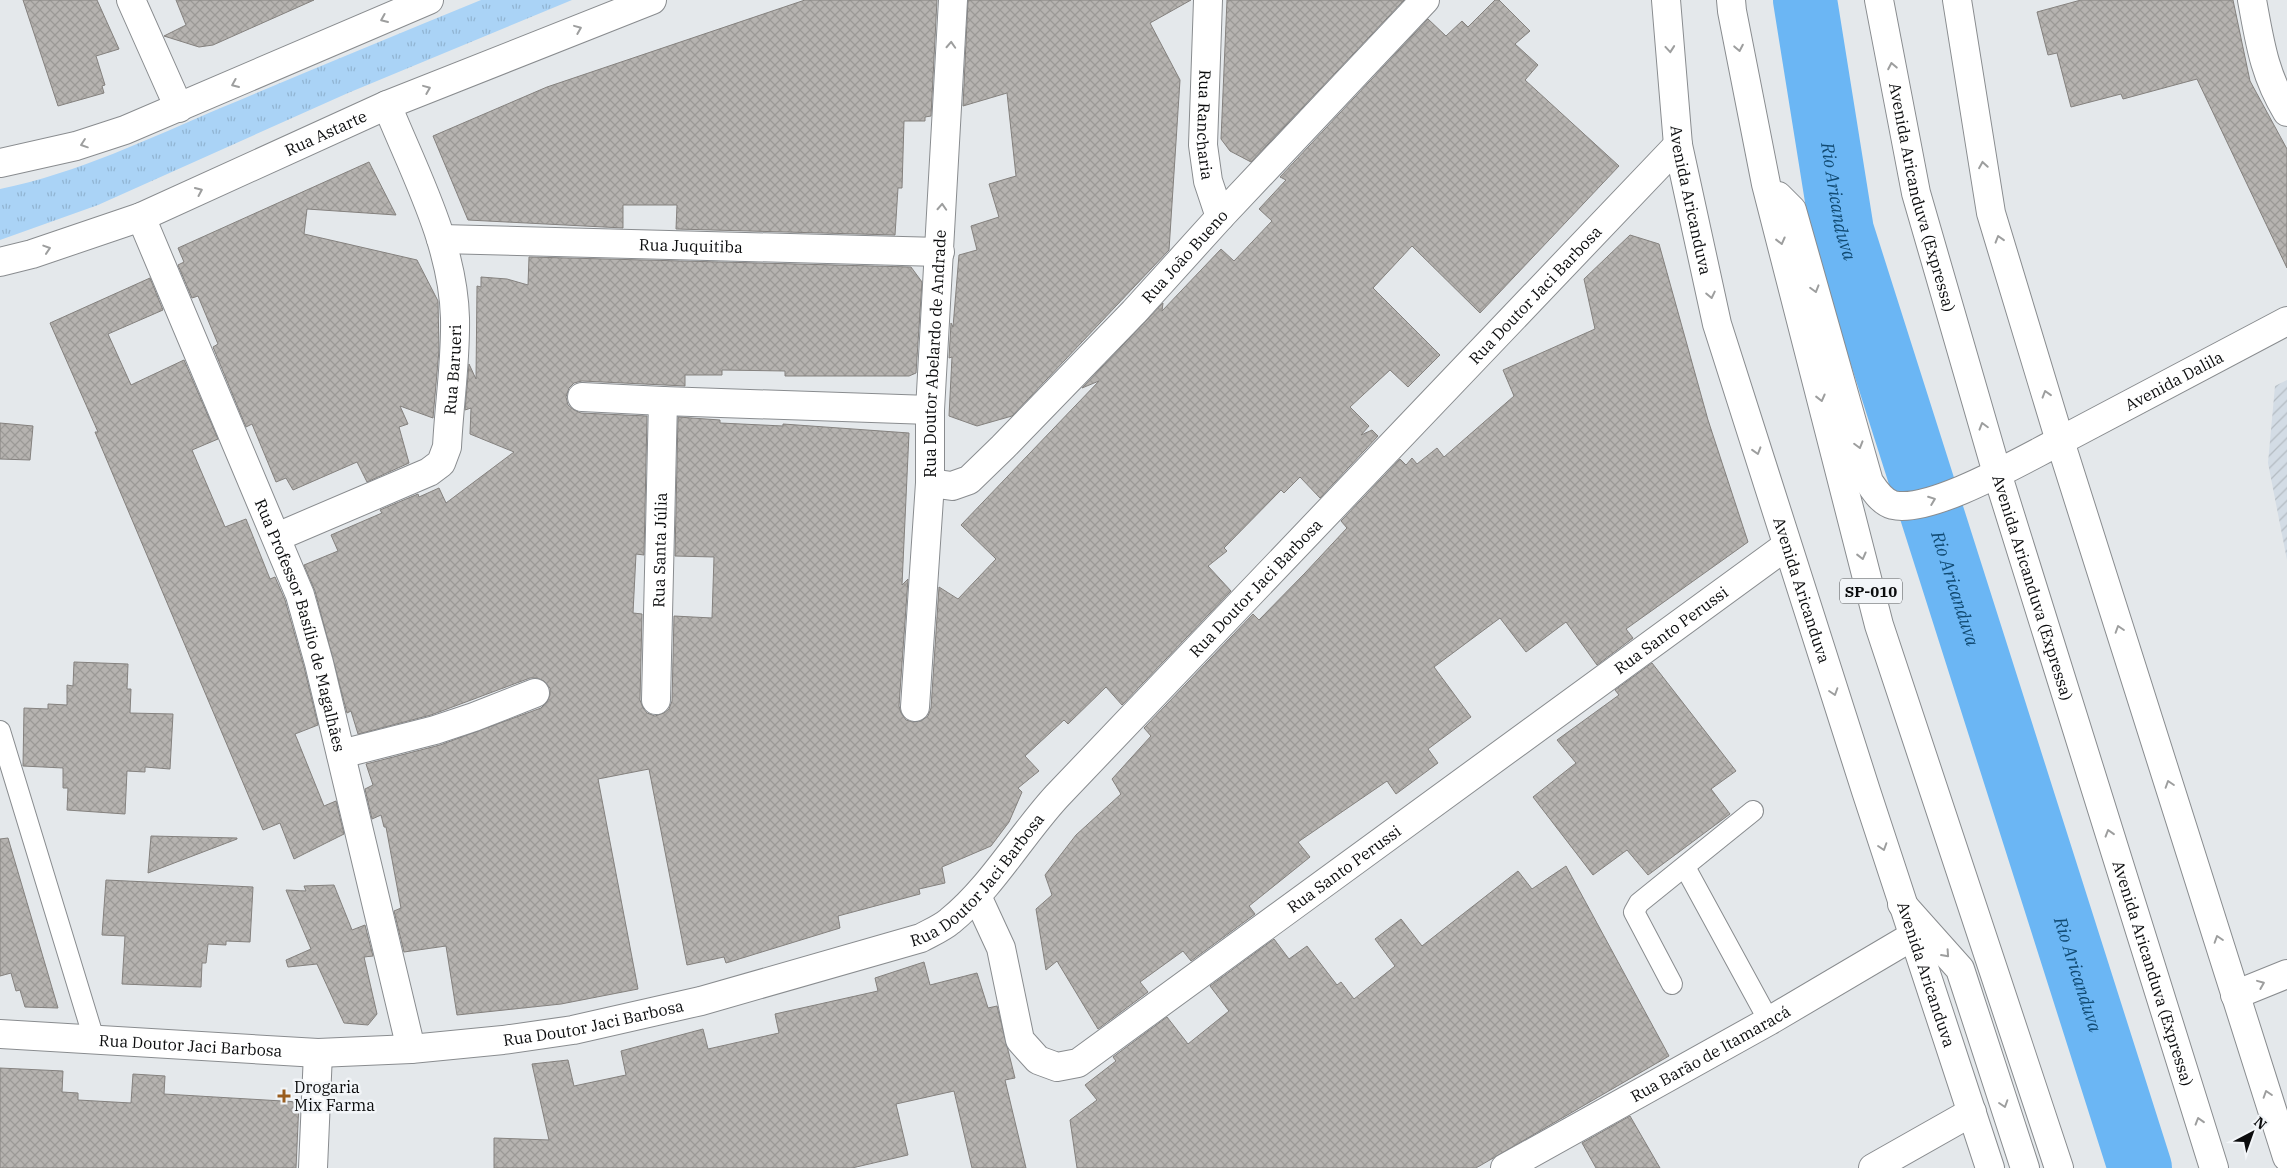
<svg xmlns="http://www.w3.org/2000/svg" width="2287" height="1168" viewBox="0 0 2287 1168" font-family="'IBM Plex Serif',serif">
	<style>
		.industrial { fill: url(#industrial-furrows) }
		.park { fill: url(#park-tufts) }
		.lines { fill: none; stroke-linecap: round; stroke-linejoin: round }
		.river { stroke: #6bb6f4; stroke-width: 64 }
		.building { fill: url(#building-cross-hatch); stroke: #84817e }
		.lane-casing { stroke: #898c8f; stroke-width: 22 }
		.street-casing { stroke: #898c8f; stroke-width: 30 }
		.secondary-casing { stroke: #898c8f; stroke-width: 30 }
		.highway-casing { stroke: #898c8f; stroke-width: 30 }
		.lane { stroke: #fff; stroke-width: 20 }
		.street { stroke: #fff; stroke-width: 28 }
		.secondary { stroke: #fff; stroke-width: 28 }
		.highway { stroke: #fff; stroke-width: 28 }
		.oneway { stroke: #9d9e9e }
		.poi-dot { fill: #995d1e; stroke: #f2f5f8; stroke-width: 2 }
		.labels { text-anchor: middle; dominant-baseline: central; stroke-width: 5; stroke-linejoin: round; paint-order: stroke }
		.shield { fill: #f2f5f8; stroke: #505254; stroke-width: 1 }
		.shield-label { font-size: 15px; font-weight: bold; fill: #0b0c0d }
		.street-label { font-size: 16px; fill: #0b0c0d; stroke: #f2f5f8 }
		.poi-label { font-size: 16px; fill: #0b0c0d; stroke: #f2f5f8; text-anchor: start }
		.water-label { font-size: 18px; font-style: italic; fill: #114a72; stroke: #f2f5f8 }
	</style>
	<defs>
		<pattern id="industrial-furrows" width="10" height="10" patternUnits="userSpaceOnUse" patternTransform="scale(1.25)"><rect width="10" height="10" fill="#d3dce5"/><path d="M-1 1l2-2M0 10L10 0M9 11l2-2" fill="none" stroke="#b4bcc3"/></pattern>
		<pattern id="park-tufts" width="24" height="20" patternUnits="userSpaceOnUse" patternTransform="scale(1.25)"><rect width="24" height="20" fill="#aad3f6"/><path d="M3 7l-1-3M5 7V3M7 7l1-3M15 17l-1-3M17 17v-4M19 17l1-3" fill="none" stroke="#91b4d2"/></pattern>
		<pattern id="building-cross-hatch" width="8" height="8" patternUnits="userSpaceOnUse" patternTransform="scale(1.25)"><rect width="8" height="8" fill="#b6b3b0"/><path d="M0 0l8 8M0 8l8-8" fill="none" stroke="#9b9996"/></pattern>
	</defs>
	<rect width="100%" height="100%" fill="#e4e8eb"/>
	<polygon class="industrial" points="2287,380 2287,560 2268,463 2275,386"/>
	<path class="park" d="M481,0H572L348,93L98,205L0,240V189C78,173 150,138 223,107C309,71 395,35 481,0Z"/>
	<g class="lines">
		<path class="river" id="s1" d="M1805,0L1842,231L2140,1168"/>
	</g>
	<g class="building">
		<polygon points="23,0 97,0 119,49 96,56 105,85 102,86 104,93 58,106"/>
		<polygon points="176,0 314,0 213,45 199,47 164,36 186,25"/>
		<polygon points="805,0 937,0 931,116 925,117 925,121 904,121 902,188 898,188 895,235 676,229 677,205 623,205 623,228 468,220 433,136 547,87"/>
		<polygon points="968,0 1191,0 1150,23 1180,80 1169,250 1012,416 977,426 949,416 952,357 949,358 951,323 953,327 959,255 977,250 971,226 999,217 989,184 1016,176 1007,93 963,106"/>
		<polygon points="1227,0 1404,0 1251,162 1230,151 1221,139"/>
		<polygon points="1495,0 1499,0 1530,31 1515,44 1538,65 1525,80 1619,166 1480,313 1412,246 1373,288 1440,355 1408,387 1390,370 1350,407 1369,426 1361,435 1372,430 1378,436 1320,498 1300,477 1284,493 1281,490 1224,548 1227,551 1208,566 1231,591 1122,705 1106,687 1068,724 1064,720 1025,756 1039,771 1018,788 1022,792 1009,822 991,846 942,867 945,883 919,889 920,894 838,916 840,928 726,963 724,957 687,965 649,769 598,779 638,989 561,1004 457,1015 446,946 404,952 394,911 401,908 386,827 384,827 381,815 372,819 365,789 373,785 366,764 440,745 541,708 547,702 550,695 550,688 544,681 537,678 530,678 431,715 358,734 351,711 347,713 315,591 304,565 338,551 331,535 382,513 380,510 418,494 419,497 439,488 446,503 514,452 470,434 471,408 465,410 469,364 476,379 477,286 481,287 481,277 507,279 528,285 529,257 911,267 922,282 916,373 909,376 785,376 785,371 722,370 722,375 685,375 685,386 582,381 574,383 569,388 566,397 568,405 574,410 581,413 647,416 644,555 636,554 633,613 642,614 640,700 643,708 647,713 655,716 664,713 669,709 672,701 674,616 712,618 714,557 675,556 678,417 720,420 720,423 783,426 783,424 909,433 902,585 908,579 899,706 901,713 906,720 913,722 921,721 928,716 931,708 939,587 958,599 996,559 961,525 1099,381 1082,388 1163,303 1162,311 1221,249 1234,261 1272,221 1259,209 1286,180 1280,177 1428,19 1446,36 1462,21 1468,27"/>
		<polygon points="2081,0 2233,0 2250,81 2287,149 2287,268 2197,79 2123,99 2121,94 2071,107 2057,53 2048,55 2037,12"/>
		<polygon points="369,162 396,215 307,209 304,234 417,260 438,301 439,350 433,418 400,406 408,424 399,427 409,463 367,482 357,462 293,490 286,478 276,482 252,424 246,427 213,347 218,344 198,296 192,298 178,265 184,262 178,248"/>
		<polygon points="1630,235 1659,244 1708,420 1748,542 1626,629 1633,638 1597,665 1566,622 1526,652 1500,618 1434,667 1471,717 1428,749 1438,763 1396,794 1387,781 1298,842 1310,857 1249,906 1255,914 1191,961 1183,951 1140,982 1148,992 1098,1029 1057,961 1046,970 1036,909 1052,895 1045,875 1076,835 1121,794 1112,779 1151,736 1144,728 1253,614 1259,620 1305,573 1347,528 1341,521 1400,459 1406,465 1412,458 1417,464 1437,448 1444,457 1514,396 1503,370 1595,329 1584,279"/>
		<polygon points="150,278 163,310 108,334 131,385 184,360 218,439 192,450 225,527 246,519 270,579 275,577 285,600 304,667 318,725 295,734 324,806 336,801 344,834 294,859 280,823 263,830 95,432 98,432 50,323"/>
		<polygon points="0,423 33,426 30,460 0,459"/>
		<polygon points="74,662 128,664 127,689 131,689 130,713 173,714 170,769 145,767 145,772 127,771 125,814 67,810 68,788 63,788 63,768 23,766 24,708 48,709 48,704 67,705 67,685 73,686"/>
		<polygon points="1652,663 1736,771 1711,789 1730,814 1648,875 1627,850 1593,875 1533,797 1576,763 1557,740 1619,695 1615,690"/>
		<polygon points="151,836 237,838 237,839 148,873"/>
		<polygon points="8,838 58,1008 25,1007 20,990 16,991 11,973 0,976 0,839"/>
		<polygon points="1566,866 1669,1056 1476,1168 1077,1168 1070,1120 1097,1100 1085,1085 1116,1061 1113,1057 1167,1017 1188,1044 1229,1011 1210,986 1274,939 1289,959 1307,946 1337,985 1341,982 1354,999 1395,966 1375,939 1401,919 1422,946 1518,871 1532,889"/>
		<polygon points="106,880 253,887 250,942 226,941 226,945 208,944 206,963 202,963 201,987 122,984 125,936 102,935"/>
		<polygon points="334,885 352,930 365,925 373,956 364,957 377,1014 368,1025 344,1023 317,964 288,967 286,960 311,949 286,890 306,891 304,886"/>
		<polygon points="924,962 930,985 977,973 988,1008 997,1006 1015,1078 1005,1080 1026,1168 972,1168 954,1091 896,1104 908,1155 852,1168 494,1168 494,1138 549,1140 532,1064 568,1060 574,1086 626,1075 621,1051 703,1029 708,1049 779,1033 775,1014 878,991 875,978"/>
		<polygon points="0,1068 63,1071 62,1092 78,1093 78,1100 131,1103 133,1074 165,1076 164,1094 299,1102 296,1168 0,1168"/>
		<polygon points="1630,1116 1660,1168 1596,1168 1582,1143"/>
	</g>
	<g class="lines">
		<defs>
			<g id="lane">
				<polyline points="0,731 94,1039"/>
				<polyline points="1685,867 1769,1021"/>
				<polyline points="1672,984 1634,912 1639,903 1753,811"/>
			</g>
			<g id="street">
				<polyline points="131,0 179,108"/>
				<path id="s2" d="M1208,0L1203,145L1208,181L1220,217"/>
				<path d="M2252,0C2260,43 2264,74 2287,112"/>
				<path id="s3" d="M141,217L300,595L319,663L411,1049"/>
				<path id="s4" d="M441,239L940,252"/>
				<polyline points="582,397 663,401"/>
				<path id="s5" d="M930,483L952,486L969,480L1003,447L1134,312L1220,217L1425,0"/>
				<path id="s6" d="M277,537L429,472L441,463L447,447C449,405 456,361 455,318C453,243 414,172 387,105"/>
				<path id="s7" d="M656,700L663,401L930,410"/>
				<path id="s8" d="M915,707L930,483V410L953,0"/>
				<polyline points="341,754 435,730 474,717 535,693"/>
				<path id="s9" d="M977,896L1001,948L1020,1040L1038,1060L1057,1067L1078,1063L1786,546"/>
				<polyline points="2235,995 2287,974"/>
				<path id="s10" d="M0,1034L318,1053L411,1049L503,1040L573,1030L701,1001L921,938C930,933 942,928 950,921C992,887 1021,835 1057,796L1678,145"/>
				<polyline points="313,1168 318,1053"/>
				<path id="s11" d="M1505,1168L1769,1021L1913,936"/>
				<polyline points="1873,1168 1972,1112"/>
			</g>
			<g id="secondary">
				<path id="s12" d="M1666,0L1678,145L1717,324L1866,791L1990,1168"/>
				<polyline points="1957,0 1991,213 2060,441 2287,1157"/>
				<polyline points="0,163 76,146 125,130 429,0"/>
				<path id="s13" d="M0,262L32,254L141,217L387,105L652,0"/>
				<path id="s14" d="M2060,441L2287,321"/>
			</g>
			<g id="highway">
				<polyline points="1731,0 1732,11 1766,184 1879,625 2059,1168"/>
				<path id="s15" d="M1879,0L1916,193L1997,473L2214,1168"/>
				<path d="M1778,196L1792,210L1869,482C1875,491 1882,502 1893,505C1931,514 2024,459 2060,441"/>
				<polyline points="1902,904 1960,969 2025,1168"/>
			</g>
		</defs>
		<use href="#lane" class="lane-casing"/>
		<use href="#street" class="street-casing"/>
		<use href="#secondary" class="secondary-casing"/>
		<use href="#highway" class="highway-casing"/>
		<use href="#lane" class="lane"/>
		<use href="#street" class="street"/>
		<use href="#secondary" class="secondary"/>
		<use href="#highway" class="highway"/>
	</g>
	<defs><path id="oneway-chevron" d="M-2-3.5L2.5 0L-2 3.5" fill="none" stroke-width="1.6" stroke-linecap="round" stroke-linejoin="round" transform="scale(1.25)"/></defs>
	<g class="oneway">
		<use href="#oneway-chevron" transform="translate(384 19) rotate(157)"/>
		<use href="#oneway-chevron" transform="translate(578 29) rotate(-22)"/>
		<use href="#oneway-chevron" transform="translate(951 45) rotate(-87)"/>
		<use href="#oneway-chevron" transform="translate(1739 48) rotate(79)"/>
		<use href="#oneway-chevron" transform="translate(1670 49) rotate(85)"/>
		<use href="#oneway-chevron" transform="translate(1892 66) rotate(-101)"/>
		<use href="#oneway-chevron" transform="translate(235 84) rotate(157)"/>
		<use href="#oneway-chevron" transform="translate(427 89) rotate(-22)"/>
		<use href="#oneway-chevron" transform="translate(84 144) rotate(161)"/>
		<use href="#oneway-chevron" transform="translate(1983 165) rotate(-99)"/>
		<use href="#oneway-chevron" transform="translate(199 191) rotate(-24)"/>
		<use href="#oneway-chevron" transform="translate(942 207) rotate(-87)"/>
		<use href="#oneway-chevron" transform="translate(1999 239) rotate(-107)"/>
		<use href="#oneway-chevron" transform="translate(1781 241) rotate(76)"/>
		<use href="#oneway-chevron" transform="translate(47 249) rotate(-18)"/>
		<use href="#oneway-chevron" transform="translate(1815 289) rotate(74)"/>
		<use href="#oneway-chevron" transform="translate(1711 295) rotate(78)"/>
		<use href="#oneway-chevron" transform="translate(2046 394) rotate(-107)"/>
		<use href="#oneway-chevron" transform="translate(1821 398) rotate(76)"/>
		<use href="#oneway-chevron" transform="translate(1983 426) rotate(-106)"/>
		<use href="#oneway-chevron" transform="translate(1859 445) rotate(74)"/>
		<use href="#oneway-chevron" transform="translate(1757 451) rotate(73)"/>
		<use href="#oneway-chevron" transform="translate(1932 500) rotate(-21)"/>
		<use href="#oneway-chevron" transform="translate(1862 556) rotate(76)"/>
		<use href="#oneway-chevron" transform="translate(2119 629) rotate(-108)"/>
		<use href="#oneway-chevron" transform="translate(1834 692) rotate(72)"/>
		<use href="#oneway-chevron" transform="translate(2169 784) rotate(-108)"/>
		<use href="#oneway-chevron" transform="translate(2109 833) rotate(-107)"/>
		<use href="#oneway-chevron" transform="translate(1883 847) rotate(72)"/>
		<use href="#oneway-chevron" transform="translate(2218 939) rotate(-108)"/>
		<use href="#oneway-chevron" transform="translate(1946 954) rotate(48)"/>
		<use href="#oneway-chevron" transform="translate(2261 984) rotate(-22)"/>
		<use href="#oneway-chevron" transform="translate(2267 1094) rotate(-108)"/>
		<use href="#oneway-chevron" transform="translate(2004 1104) rotate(72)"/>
		<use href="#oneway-chevron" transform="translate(2199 1121) rotate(-107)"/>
	</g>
	<path class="poi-dot" d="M281.5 1088.5h5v5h5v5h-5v5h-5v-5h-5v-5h5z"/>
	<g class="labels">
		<rect class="shield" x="1840" y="578.5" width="62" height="25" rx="4"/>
		<g class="shield-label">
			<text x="1871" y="591">SP-010</text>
		</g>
		<g class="street-label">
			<text stroke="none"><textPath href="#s2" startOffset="125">Rua Rancharia</textPath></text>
			<text stroke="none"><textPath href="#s13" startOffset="351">Rua Astarte</textPath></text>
			<text stroke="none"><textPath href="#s15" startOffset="202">Avenida Aricanduva (Expressa)</textPath></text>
			<text stroke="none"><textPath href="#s12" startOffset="202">Avenida Aricanduva</textPath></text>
			<text stroke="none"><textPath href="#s4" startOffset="250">Rua Juquitiba</textPath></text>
			<text stroke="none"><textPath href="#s5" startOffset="351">Rua João Bueno</textPath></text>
			<text stroke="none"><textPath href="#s10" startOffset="1826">Rua Doutor Jaci Barbosa</textPath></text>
			<text stroke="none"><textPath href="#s8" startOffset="354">Rua Doutor Abelardo de Andrade</textPath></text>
			<text stroke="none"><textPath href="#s6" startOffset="275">Rua Barueri</textPath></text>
			<text stroke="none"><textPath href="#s14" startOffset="129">Avenida Dalila</textPath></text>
			<text stroke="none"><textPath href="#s7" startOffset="150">Rua Santa Júlia</textPath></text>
			<text stroke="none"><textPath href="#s10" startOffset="1421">Rua Doutor Jaci Barbosa</textPath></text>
			<text stroke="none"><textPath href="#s15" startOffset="608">Avenida Aricanduva (Expressa)</textPath></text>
			<text stroke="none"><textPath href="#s12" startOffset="608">Avenida Aricanduva</textPath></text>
			<text stroke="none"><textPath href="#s3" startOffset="439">Rua Professor Basílio de Magalhães</textPath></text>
			<text stroke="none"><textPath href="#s9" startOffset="954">Rua Santo Perussi</textPath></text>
			<text stroke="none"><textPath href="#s9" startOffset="549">Rua Santo Perussi</textPath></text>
			<text stroke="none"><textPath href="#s10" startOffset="1016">Rua Doutor Jaci Barbosa</textPath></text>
			<text stroke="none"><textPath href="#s15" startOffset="1012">Avenida Aricanduva (Expressa)</textPath></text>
			<text stroke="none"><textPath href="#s12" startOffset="1012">Avenida Aricanduva</textPath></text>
			<text stroke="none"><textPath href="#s10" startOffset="596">Rua Doutor Jaci Barbosa</textPath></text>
			<text stroke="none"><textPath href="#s10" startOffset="191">Rua Doutor Jaci Barbosa</textPath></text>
			<text stroke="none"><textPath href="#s11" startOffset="235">Rua Barão de Itamaracá</textPath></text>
		</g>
		<g class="poi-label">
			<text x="294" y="1087">Drogaria<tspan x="294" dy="18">Mix Farma</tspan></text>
		</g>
		<g class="water-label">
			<text stroke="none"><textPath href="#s1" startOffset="204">Rio Aricanduva</textPath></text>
			<text stroke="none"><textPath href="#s1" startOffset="609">Rio Aricanduva</textPath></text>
			<text stroke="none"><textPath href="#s1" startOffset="1014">Rio Aricanduva</textPath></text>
		</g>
	</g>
	<g transform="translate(2252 1133) rotate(41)" stroke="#f2f5f8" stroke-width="4" paint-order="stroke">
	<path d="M0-4L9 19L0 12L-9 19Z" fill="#0b0c0d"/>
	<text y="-8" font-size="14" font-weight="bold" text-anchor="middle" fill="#0b0c0d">N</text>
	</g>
</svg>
